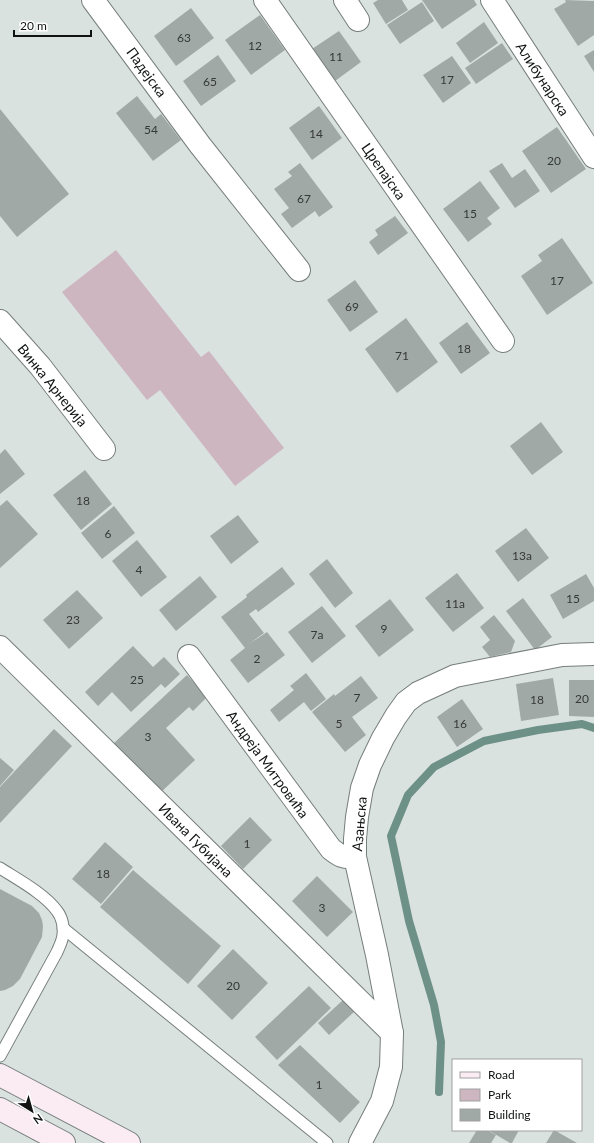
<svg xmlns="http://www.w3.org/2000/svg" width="594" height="1143" viewBox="0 0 594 1143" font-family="Lato,sans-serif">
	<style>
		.green { fill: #cdb6c0 }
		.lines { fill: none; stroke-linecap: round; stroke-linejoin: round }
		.stream { stroke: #6d9087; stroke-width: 8 }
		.building { fill: #a1a9a7 }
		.lane-casing { stroke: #767e7c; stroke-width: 13 }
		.street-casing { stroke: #767e7c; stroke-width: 24 }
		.secondary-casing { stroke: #767e7c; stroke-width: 24 }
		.lane { stroke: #fff; stroke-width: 11 }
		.street { stroke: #fff; stroke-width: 22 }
		.secondary { stroke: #fbecf3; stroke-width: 22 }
		.labels { text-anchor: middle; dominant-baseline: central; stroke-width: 3.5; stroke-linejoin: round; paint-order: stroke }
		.number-label { font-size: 12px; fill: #343837 }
		.street-label { font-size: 14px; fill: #101312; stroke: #fff }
	</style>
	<rect width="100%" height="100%" fill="#dae2e0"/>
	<polygon class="green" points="116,250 201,357 209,351 284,448 235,486 160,390 147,400 62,292"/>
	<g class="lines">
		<polyline class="stream" points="439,1092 441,1042 434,1005 409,921 391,836 408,795 434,767 484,741 538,730 582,724 594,728"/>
	</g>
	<g class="building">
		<polygon points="378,0 402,0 408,10 386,24 373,3"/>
		<polygon points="422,0 474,0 477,5 442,29"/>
		<polygon points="565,0 594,1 594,35 578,46 554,9 566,2"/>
		<polygon points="422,2 434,21 400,44 387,25"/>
		<polygon points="191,8 214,38 176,66 154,36"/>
		<polygon points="260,15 285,50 251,75 225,40"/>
		<polygon points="484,22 498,43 470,63 456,43"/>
		<polygon points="339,31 361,62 335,81 312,49"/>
		<polygon points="502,43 513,59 476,84 465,68"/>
		<polygon points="594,50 594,72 584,56"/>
		<polygon points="218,55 236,81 201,106 183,81"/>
		<polygon points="452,56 471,83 443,103 423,75"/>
		<polygon points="137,96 155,119 161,114 181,140 153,161 116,113"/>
		<polygon points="319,106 342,138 312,160 289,128"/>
		<polygon points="0,109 69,194 17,237 0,216"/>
		<polygon points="557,127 586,169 551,193 522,151"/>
		<polygon points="300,163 333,207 319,217 315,211 292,228 281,214 289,208 274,189 292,176 288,172"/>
		<polygon points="502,163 512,178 525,169 540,191 515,208 489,171"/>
		<polygon points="480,181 500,208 487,218 492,224 468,242 443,209"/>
		<polygon points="395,216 408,233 378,255 369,242 378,235 375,230"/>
		<polygon points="562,238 593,283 547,315 521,276 542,261 538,255"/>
		<polygon points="355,280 378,312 350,332 327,300"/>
		<polygon points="406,318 438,362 397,393 365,349"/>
		<polygon points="467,322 490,353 461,374 439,343"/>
		<polygon points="541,422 563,452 532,475 510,446"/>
		<polygon points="5,449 25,474 0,494 0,454"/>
		<polygon points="85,470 112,504 81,530 53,495"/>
		<polygon points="7,500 38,534 0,568 0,506"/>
		<polygon points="114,506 135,533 102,559 81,533"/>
		<polygon points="238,515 259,542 231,564 210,536"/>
		<polygon points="526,528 549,558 518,582 495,551"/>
		<polygon points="137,540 167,577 141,597 112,561"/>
		<polygon points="327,559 353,593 335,608 309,574"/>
		<polygon points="282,567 295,584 258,612 256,609 249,614 264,633 249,644 267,632 285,655 248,683 230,660 245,648 221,617 247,597 246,595"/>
		<polygon points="457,573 484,608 453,632 425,598"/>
		<polygon points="586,574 594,588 594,601 563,619 550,595"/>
		<polygon points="200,576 217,597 176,631 159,610"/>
		<polygon points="77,590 103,618 69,649 43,620"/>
		<polygon points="523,598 552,637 535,650 506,611"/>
		<polygon points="390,599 414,630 379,657 355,626"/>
		<polygon points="322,606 346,636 312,663 288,632"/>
		<polygon points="494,615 515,641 511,652 490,657 482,647 490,640 480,627"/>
		<polygon points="133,646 153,667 164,657 180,674 165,688 161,684 131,712 112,692 98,706 85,692"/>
		<polygon points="306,673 326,699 311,711 304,702 279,722 270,710 294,690 290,686"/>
		<polygon points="187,675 207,697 193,711 189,707 166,728 195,760 159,794 113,744"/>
		<polygon points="361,676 378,698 352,717 366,735 345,752 312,712 334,694 335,696"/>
		<polygon points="553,678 559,715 521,721 516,684"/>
		<polygon points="569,680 594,680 594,717 569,716"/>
		<polygon points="462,699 483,729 457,747 437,717"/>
		<polygon points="54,729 72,746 0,823 0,787"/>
		<polygon points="0,758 14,770 0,786"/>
		<polygon points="250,817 272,840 243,869 221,846"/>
		<polygon points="105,842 133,867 101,904 72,879"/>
		<polygon points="133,870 221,946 188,984 100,907"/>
		<polygon points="317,876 353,912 327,937 292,901"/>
		<polygon points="0,889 32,906 39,913 42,920 43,926 42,937 20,979 13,986 5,990 0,991"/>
		<polygon points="233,949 268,983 232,1020 197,986"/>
		<polygon points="309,986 331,1008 277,1060 255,1037"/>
		<polygon points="343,1000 354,1012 329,1035 318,1023"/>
		<polygon points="300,1045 360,1102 340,1123 278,1065"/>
		<polygon points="477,1130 487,1130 496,1135 491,1143 469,1143"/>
		<polygon points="488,1130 519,1130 512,1143 510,1143"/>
		<polygon points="554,1130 577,1143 546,1143"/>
	</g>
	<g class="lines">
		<defs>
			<g id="lane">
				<path d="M0,868C17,879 45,894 57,911C62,917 64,927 63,934C63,940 59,947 57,952L0,1056"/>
				<polyline points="63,928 327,1143"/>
			</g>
			<g id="street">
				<polyline points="93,0 200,145 299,270"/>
				<polyline points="265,0 503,341"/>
				<polyline points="345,0 358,20"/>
				<polyline points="492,0 594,157"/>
				<polyline points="0,321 40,366 104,449"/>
				<polyline points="0,647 392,1033"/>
				<path d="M189,656L331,849C340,856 343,858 355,857"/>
				<polyline points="360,1143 382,1101 391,1067 392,1033 377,955 355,857 355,839 357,817 362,788 370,765 383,738 396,716 406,702 418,693 455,676 562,655 594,654"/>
			</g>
			<g id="secondary">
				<polyline points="0,1075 129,1143"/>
				<polyline points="0,1109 64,1143"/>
			</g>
		</defs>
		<use href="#lane" class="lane-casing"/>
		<use href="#street" class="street-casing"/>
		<use href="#secondary" class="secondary-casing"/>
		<use href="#lane" class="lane"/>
		<use href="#street" class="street"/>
		<use href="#secondary" class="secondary"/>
	</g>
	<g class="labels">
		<g class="number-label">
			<text x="184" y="37">63</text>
			<text x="255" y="45">12</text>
			<text x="336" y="56">11</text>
			<text x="447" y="79">17</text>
			<text x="210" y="81">65</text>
			<text x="151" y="129">54</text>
			<text x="316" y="133">14</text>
			<text x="554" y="160">20</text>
			<text x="304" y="198">67</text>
			<text x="470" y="213">15</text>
			<text x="557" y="280">17</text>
			<text x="352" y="306">69</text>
			<text x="464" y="348">18</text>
			<text x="402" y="355">71</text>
			<text x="83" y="500">18</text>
			<text x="108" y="533">6</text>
			<text x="522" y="555">13a</text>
			<text x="139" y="569">4</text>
			<text x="573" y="598">15</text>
			<text x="455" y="603">11a</text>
			<text x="73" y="619">23</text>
			<text x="384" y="628">9</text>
			<text x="317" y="634">7a</text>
			<text x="257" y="658">2</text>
			<text x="137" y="679">25</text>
			<text x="357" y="697">7</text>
			<text x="582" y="698">20</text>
			<text x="537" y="699">18</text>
			<text x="339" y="723">5</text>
			<text x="460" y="723">16</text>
			<text x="148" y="736">3</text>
			<text x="247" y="843">1</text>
			<text x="103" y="873">18</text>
			<text x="322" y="907">3</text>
			<text x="233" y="985">20</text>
			<text x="319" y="1084">1</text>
		</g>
		<g class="street-label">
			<text transform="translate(147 72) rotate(54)">Падејска</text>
			<text transform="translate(543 79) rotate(57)">Алибунарска</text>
			<text transform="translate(384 171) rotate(55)">Црепајска</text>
			<text transform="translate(53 385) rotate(51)">Винка Арнерија</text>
			<text transform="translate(268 764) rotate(54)">Андреја Митровића</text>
			<text transform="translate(359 824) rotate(-85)">Азањска</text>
			<text transform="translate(196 840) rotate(45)">Ивана Губијана</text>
		</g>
	</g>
	<rect x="452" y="1059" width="130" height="72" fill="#ffffff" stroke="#9fa1a0"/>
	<rect x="460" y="1072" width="20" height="6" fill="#fbecf3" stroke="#9fa1a0"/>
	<text x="488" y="1079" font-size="12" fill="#101312">Road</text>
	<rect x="460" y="1089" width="20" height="12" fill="#cdb6c0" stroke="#9fa1a0"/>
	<text x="488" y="1099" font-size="12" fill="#101312">Park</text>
	<rect x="460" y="1109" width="20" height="12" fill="#a1a9a7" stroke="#9fa1a0"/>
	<text x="488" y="1119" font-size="12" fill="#101312">Building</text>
	<g transform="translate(32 1111) rotate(143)" stroke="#ffffff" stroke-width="3" paint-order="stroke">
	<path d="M0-3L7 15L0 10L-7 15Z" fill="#101312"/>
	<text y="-6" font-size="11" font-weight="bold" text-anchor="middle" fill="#101312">N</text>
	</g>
	<path d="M14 30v6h77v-6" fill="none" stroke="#101312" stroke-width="2"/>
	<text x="20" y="30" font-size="12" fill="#101312" stroke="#ffffff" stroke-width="3" paint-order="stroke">20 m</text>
</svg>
